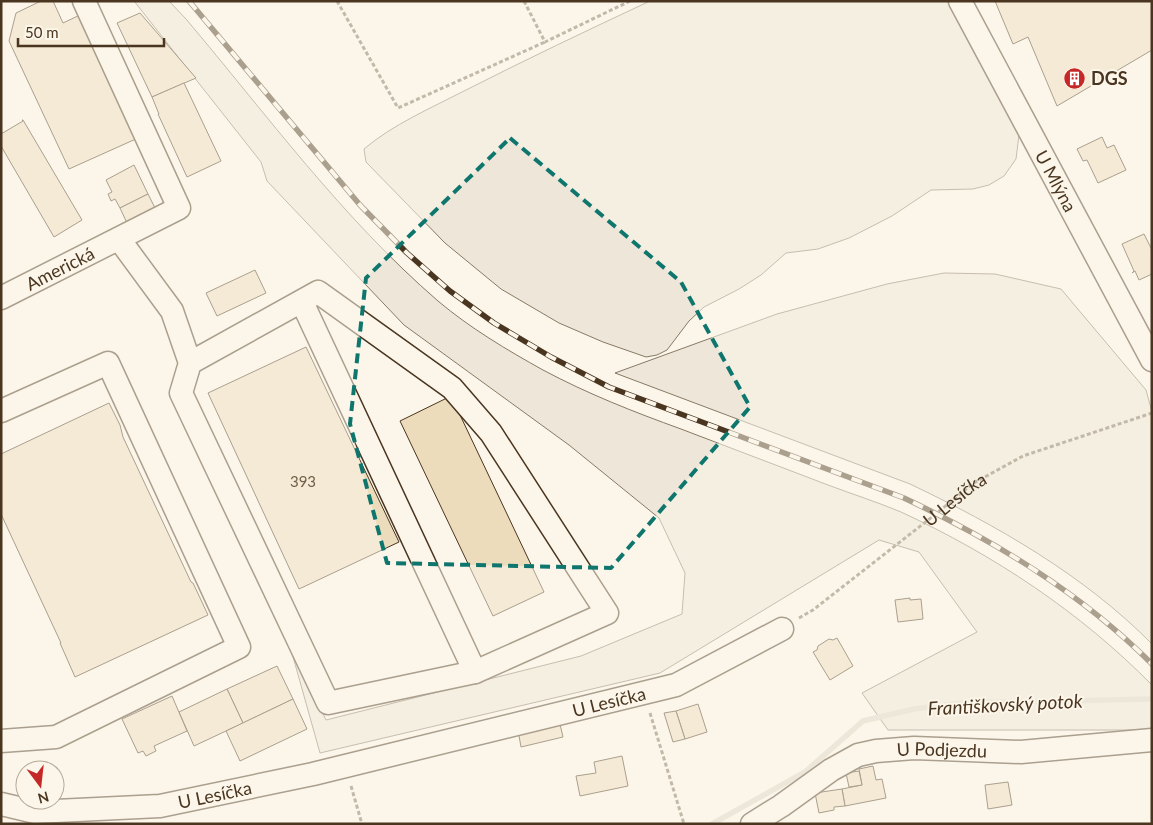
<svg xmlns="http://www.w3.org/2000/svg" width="1153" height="825" viewBox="0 0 1153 825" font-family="Lato,sans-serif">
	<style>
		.green { fill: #ede6d9; stroke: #887966 }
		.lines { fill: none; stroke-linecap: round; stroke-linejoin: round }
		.stream { stroke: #dcd4c6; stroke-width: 5.5 }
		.building { fill: #ecdcbc; stroke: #4a3520 }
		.minor-casing { stroke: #4a3520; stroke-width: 25 }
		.path { stroke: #7f6f5c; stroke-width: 3; stroke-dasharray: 4 2.5; stroke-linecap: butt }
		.minor { stroke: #fbf6e9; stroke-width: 22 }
		.rail-casing { stroke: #4a3520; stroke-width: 5.5 }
		.rail { stroke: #fbf6e9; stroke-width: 4; stroke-dasharray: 11; stroke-linecap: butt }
		.marked { fill: none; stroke: #0f766e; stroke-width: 4; stroke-dasharray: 10 6; stroke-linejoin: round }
		.labels { text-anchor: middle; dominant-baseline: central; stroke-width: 4; stroke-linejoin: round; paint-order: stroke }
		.number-label { font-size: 15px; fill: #725f47 }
		.poi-label { font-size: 18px; font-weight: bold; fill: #4a3520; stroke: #fbf6e9; text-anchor: start }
		.street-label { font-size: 18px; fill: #4a3520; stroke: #fbf6e9 }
		.water-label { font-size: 19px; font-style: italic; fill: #4a3520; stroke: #fbf6e9 }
	</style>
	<rect width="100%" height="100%" fill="#fbf6e9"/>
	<g class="green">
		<path d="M134,1H169L186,19C267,115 342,218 438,301C470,328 507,350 543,370C588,394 634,412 681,429C730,448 779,466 828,485C852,494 877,502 901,512C994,555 1080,612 1152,685V730H888L862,693L977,632L919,552L879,540L660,673L320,753L290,646L326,720L581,656L682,614L685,573L659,518L569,445L404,325L267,181L261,162Z"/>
		<path d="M650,1H955L1019,135L1016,159L1004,176L989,185L973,189L931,190L892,216L849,238L818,249L786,253L761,275L739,289L704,307L689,321L667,350L657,355L646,357L603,342L559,323L501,289L445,243L366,162L364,149C392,125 431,108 464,91C525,60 588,30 650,1Z"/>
		<path d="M944,273L995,274L1061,289L1146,390L1152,412V644C1084,575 996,525 910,484L615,373L777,314L887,284Z"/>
	</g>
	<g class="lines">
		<polyline class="stream" points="712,824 805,772 863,721 914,709 963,703 1152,699"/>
	</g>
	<g class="building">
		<polygon points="41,1 53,1 63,23 80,15 138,138 69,169 9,41 16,13"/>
		<polygon points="995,1 1152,1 1152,50 1057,106 1028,37 1013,44"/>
		<polygon points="140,13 196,78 152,97 117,23"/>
		<polygon points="184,83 221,161 187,177 158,114 159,114 152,97"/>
		<polygon points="22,120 23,120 82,220 54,237 1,146 1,134 23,121"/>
		<polygon points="1102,137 1107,148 1114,145 1126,170 1098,183 1087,160 1083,161 1077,149"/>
		<polygon points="134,165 148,194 120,208 115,199 111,201 108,194 112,192 106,180"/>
		<polygon points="148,194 156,210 127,223 120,208"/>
		<polygon points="1144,234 1152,250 1152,274 1139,280 1135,271 1132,273 1134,271 1122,244"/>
		<polygon points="255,270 266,293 217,316 206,293"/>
		<polygon points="306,347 399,542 299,589 208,393"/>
		<polygon points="451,396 544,592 493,616 400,421"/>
		<polygon points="109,403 120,425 123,437 191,582 193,583 208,615 75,677 60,643 61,643 1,514 1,454"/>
		<polygon points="910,598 910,600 921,599 923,619 898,622 895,600"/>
		<polygon points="837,638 853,666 830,680 813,652 817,650 818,646 829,639 833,640"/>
		<polygon points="277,666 293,699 243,723 227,689"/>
		<polygon points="227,689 243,723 194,746 179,712"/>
		<polygon points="172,696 187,731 154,746 156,751 146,756 143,751 138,753 122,719"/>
		<polygon points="293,699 307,729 240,761 226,731"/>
		<polygon points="698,704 707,732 685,739 676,711"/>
		<polygon points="676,711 685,739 673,742 664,713"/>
		<polygon points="559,720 563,737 521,747 518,730"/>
		<polygon points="622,756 628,786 580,796 576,776 596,773 594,762"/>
		<polygon points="873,766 876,780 882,779 886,798 845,806 842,789 862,785 859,769"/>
		<polygon points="859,771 862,785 849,787 846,773"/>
		<polygon points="1008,782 1012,805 988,809 985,785"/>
		<polygon points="842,789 845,806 834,807 834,810 819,813 815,793"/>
	</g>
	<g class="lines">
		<defs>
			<g id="minor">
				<path id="s2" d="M960,1L1152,360"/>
				<polyline points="119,239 172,311 190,363 181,393 328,703 475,672 607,613 491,433 452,388 318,292 190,363"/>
				<path id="s3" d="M1,298L179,208L84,1"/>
				<polyline points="302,302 475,672"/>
				<polyline points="1,411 108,363 239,647 56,737 1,741"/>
				<path id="s4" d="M1,804L35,812L160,806L313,774L676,685L782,629"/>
				<path id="s5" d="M752,824L781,806L831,770L858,755L876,751L914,748L1021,752L1152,740"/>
			</g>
		</defs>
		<use href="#minor" class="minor-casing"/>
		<g class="path">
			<polyline points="337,1 398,108 545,42"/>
			<polyline points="524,1 545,42 630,1"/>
			<path id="s1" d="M799,618L813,610L937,513L972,484L1023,456L1152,413"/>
			<polyline points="650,713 684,824"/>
			<polyline points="351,786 362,824"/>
		</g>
		<use href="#minor" class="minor"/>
		<defs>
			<path id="rail" d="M189,1L360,205L407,253L450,291L494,323L551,357L609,387L904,498C995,541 1081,593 1152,664"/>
		</defs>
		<use href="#rail" class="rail-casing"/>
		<use href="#rail" class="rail"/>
	</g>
	<path d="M0 0H1153V825H0ZM510,138L681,282L750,407L611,568L387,563L350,424L366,278Z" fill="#fbf6e9" fill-opacity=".55" fill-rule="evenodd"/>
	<path class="marked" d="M510,138L681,282L750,407L611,568L387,563L350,424L366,278Z"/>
	<defs>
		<symbol id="building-disc" viewBox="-11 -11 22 22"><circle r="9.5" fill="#c62828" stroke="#fbf6e9"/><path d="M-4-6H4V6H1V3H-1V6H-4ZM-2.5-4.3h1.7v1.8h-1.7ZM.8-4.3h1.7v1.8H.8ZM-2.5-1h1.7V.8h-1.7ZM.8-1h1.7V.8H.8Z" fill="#fff"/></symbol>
	</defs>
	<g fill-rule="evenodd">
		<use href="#building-disc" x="1062" y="66" width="25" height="25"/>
	</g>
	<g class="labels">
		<g class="number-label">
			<text x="303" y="481">393</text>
		</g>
		<g class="poi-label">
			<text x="1091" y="78">DGS</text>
		</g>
		<g class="street-label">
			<text stroke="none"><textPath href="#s2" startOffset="204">U Mlýna</textPath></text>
			<text stroke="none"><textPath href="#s3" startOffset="66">Americká</textPath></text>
			<text stroke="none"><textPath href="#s1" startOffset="196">U Lesíčka</textPath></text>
			<text stroke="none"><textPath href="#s4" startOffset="621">U Lesíčka</textPath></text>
			<text stroke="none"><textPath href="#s5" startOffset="211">U Podjezdu</textPath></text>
			<text stroke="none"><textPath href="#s4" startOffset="216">U Lesíčka</textPath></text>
		</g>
		<g class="water-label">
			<text transform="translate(1005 704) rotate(-3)">Františkovský potok</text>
		</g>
	</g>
	<rect width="1153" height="825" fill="none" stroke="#4a3520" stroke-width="5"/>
	<g transform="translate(40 785) rotate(165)"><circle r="24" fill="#fbf6e9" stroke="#b4a999"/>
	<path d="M0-4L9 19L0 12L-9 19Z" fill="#c62828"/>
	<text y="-8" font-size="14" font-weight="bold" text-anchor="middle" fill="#4a3520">N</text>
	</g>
	<path d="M18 38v8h146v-8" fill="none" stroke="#4a3520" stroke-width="2.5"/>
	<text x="25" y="38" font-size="15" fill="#4a3520" stroke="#fbf6e9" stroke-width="4" paint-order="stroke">50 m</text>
</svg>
